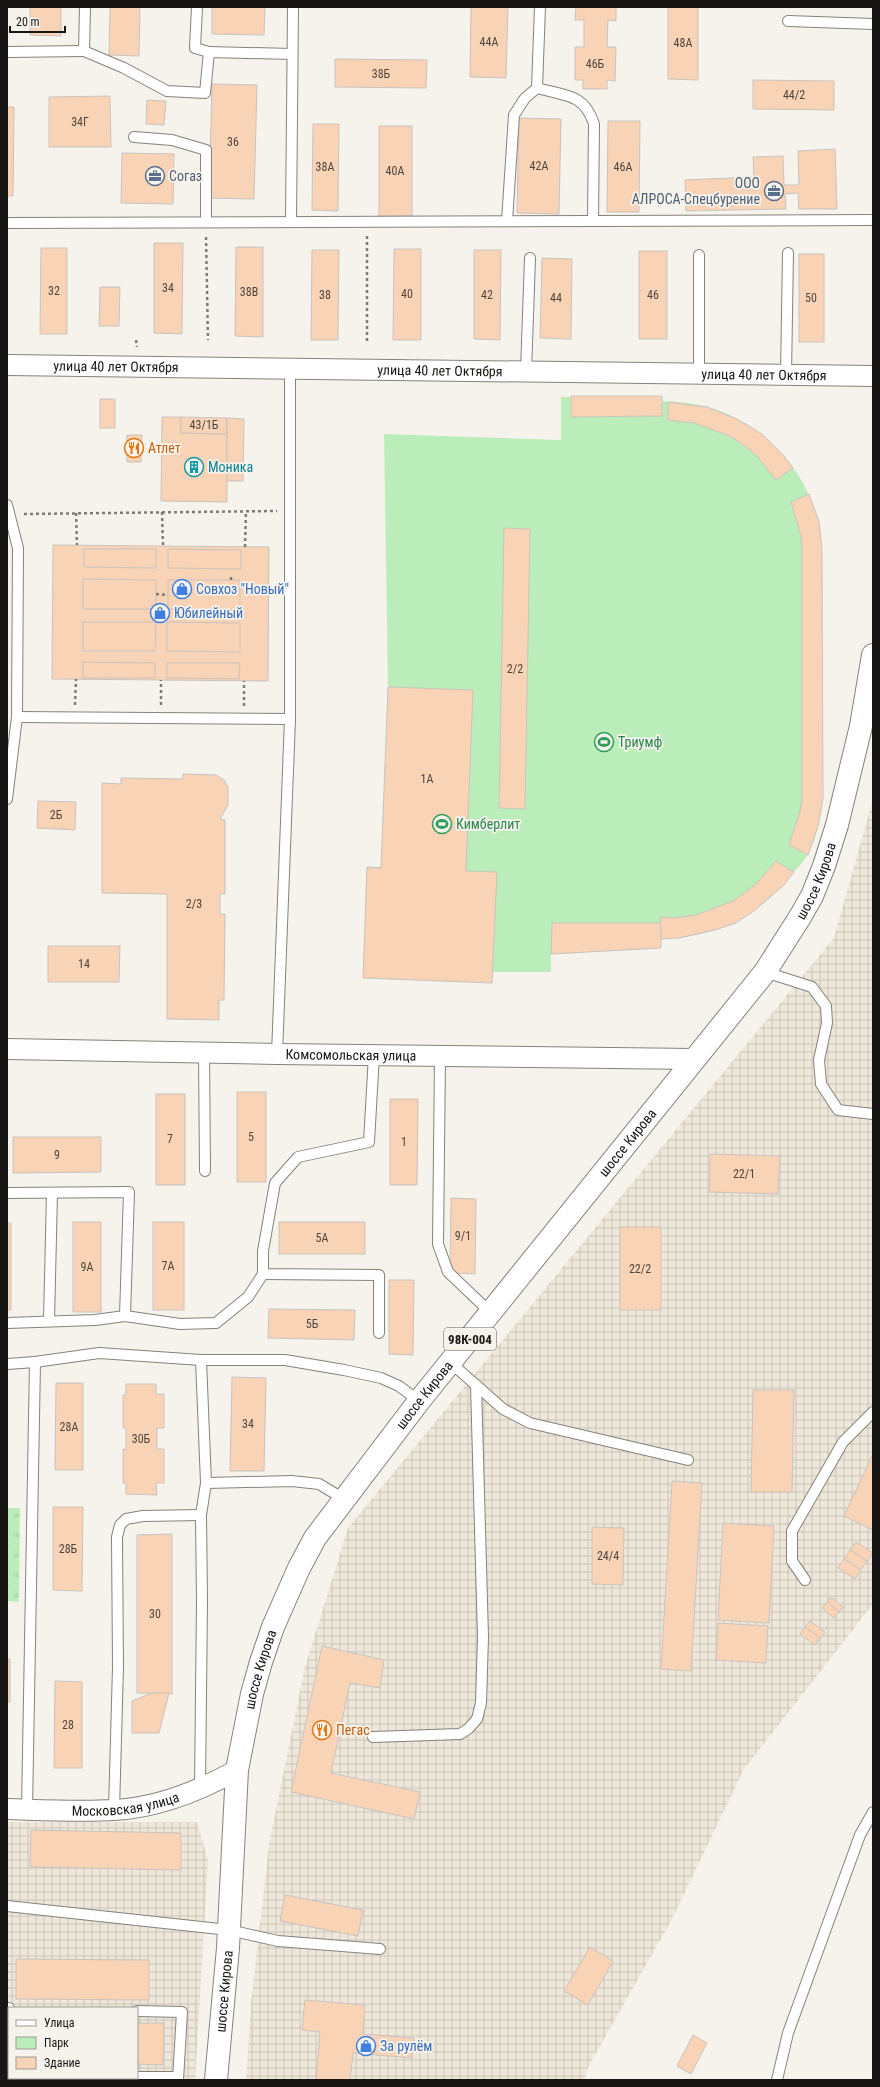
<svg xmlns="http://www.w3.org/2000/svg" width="880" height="2087" viewBox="0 0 880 2087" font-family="'Roboto Condensed',sans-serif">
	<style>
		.industrial { fill: url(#industrial-grid); fill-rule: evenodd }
		.green { fill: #bbedba }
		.park { fill: url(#park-tufts) }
		.building { fill: #f8d3b6; stroke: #c9c3be }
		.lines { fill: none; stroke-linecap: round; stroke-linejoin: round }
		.service-casing { stroke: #85827c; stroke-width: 12 }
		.minor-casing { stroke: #85827c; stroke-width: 22 }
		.primary-casing { stroke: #85827c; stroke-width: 24 }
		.path { stroke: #7e7c78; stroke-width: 2.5; stroke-dasharray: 3 3; stroke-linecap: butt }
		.service { stroke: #fff; stroke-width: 10 }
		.minor { stroke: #fff; stroke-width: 20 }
		.primary { stroke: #fff; stroke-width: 22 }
		.labels { text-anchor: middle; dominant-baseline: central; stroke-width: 3.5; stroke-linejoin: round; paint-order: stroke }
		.number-label { font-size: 12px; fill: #4f453c }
		.shield { fill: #f6f3ec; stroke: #5a5855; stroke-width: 1 }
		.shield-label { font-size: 13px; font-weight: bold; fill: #171614 }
		.service-label { font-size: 14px; fill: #4e5e75; stroke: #f6f3ec; text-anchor: start }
		.street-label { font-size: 14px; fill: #171614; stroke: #f6f3ec }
		.food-label { font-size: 14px; fill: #c56008; stroke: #f6f3ec; text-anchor: start }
		.culture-label { font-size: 14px; fill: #0d838f; stroke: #f6f3ec; text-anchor: start }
		.shop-label { font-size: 14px; fill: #366cbe; stroke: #f6f3ec; text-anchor: start }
		.leisure-label { font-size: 14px; fill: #27864d; stroke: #f6f3ec; text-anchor: start }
	</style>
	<defs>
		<pattern id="industrial-grid" width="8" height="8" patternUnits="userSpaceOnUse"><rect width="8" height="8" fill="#eee7da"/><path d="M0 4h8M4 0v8" fill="none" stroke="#cbc5ba"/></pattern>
		<pattern id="park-tufts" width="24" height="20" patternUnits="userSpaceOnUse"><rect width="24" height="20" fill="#bbedba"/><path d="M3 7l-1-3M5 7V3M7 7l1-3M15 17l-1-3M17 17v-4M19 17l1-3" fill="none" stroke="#a0ca9f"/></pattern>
	</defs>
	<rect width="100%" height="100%" fill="#f6f3ec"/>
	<g class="industrial">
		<polygon points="873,799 873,1604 744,1769 671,1921 588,2067 585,2080 246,2080 251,2004 269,1845 305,1667 348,1528 834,938"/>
		<path d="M7,1822H197L208,1861L195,2080H7ZM9,2008H137V2078H9Z"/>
	</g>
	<path class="green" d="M662,396V401C677,402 693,403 708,407C771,425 820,484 822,550L823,798C821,817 817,837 808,854C805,861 798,867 793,873C759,917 716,937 661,939V948L551,954V972H493L492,983L363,978L367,867H381L388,687L384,434L561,440V397Z"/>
	<polygon class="park" points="7,1508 20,1508 19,1602 7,1601"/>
	<g class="building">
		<polygon points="30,7 61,7 61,36 30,35"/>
		<polygon points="110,7 140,7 139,56 109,55"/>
		<polygon points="212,7 265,7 264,35 212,34"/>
		<polygon points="471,7 508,7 506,78 470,77"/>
		<polygon points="576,7 616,7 616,21 608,20 607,47 616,47 615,81 607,80 607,89 583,89 583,80 575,80 575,47 584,47 584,20 575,20"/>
		<polygon points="668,7 698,7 698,80 668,79"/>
		<polygon points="335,59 427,60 426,88 335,87"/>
		<polygon points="753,80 834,81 834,110 753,109"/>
		<polygon points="212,84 257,85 254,199 209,198"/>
		<polygon points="110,96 111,147 49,147 49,97"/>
		<polygon points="147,100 166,101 164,125 146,124"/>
		<polygon points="7,107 14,107 13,196 7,196"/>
		<polygon points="519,118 561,119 559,214 517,213"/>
		<polygon points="608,121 640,121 639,212 607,212"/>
		<polygon points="313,124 339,124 338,211 312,210"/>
		<rect x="379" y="126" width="33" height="90"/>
		<polygon points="835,149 837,209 799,209 798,193 785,194 786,209 686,211 685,180 754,177 753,157 783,156 784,185 799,185 798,151"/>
		<polygon points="122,153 174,154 173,204 121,203"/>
		<polygon points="154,243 183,243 182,334 154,333"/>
		<polygon points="236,247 263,247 263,337 235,336"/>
		<polygon points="41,248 67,248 67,334 40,334"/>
		<polygon points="394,249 421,249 421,340 393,340"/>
		<polygon points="312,250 339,250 338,340 311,340"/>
		<polygon points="474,250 501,250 500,340 474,339"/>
		<rect x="639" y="251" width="28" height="88"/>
		<rect x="799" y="254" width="25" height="88"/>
		<polygon points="542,258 572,259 571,339 540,338"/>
		<polygon points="100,287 120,287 119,326 99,326"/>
		<polygon points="571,396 662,396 662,416 571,417"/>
		<rect x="100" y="399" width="15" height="29"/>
		<polygon points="668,402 707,407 737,419 762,434 784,456 793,468 776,480 754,453 732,437 694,423 668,420"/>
		<polygon points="162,417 181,417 181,433 227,434 227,502 161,501"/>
		<polygon points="181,417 227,418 226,434 181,433"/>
		<polygon points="227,418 244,419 243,481 227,481"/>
		<polygon points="127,435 142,435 141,462 127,462"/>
		<polygon points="809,494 819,522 822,550 823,798 818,826 808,855 789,845 800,811 802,798 802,551 801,536 791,502"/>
		<polygon points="504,528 530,529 525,809 499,808"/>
		<polygon points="53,545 269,547 268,681 52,679"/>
		<polygon points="84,549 156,549 156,568 84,567"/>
		<polygon points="168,549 241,550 241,569 168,568"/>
		<polygon points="83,579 156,580 156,609 83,609"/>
		<polygon points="168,580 240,580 240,610 168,609"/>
		<polygon points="83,622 156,622 155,651 83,651"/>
		<polygon points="167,622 240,623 240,652 167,651"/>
		<polygon points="83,662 155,663 155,678 83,678"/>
		<polygon points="167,663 240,663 239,679 167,678"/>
		<polygon points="388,687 473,690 466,871 497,872 492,983 363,978 367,867 381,868"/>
		<polygon points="183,774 216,775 224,780 228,787 228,805 220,819 225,820 225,894 220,894 220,914 225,914 224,1000 219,1000 219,1020 167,1019 167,894 102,893 102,783 121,784 121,778 183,779"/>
		<polygon points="38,801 76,802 75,830 37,828"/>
		<polygon points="776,861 794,872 784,885 755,910 736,923 715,930 679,938 661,939 660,917 672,918 696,915 733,901 756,884"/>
		<polygon points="552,923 661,923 661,948 551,954"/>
		<polygon points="48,946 120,946 119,982 48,982"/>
		<rect x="237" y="1092" width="29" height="90"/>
		<rect x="156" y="1094" width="29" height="91"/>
		<polygon points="390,1099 418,1099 417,1185 390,1185"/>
		<polygon points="13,1137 101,1137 101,1172 13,1173"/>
		<polygon points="710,1154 780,1156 778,1194 709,1192"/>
		<polygon points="451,1198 476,1199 475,1274 450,1273"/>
		<rect x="73" y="1222" width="28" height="90"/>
		<rect x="153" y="1222" width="31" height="88"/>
		<rect x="279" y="1222" width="86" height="32"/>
		<rect x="7" y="1223" width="4" height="87"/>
		<rect x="620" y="1227" width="41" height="83"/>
		<polygon points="389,1280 414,1280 413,1355 389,1354"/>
		<polygon points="269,1309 355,1310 354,1340 268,1338"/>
		<polygon points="232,1377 266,1378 264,1471 230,1471"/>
		<polygon points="56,1383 83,1383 83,1470 55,1470"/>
		<polygon points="126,1384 156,1384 156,1394 164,1394 164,1428 157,1428 157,1449 164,1449 164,1483 156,1483 157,1495 126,1494 126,1483 123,1483 123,1449 126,1450 126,1428 123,1428 123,1395 126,1395"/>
		<polygon points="753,1390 794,1390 792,1492 751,1492"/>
		<polygon points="873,1454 873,1530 844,1516"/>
		<polygon points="672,1481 702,1483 691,1671 661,1669"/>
		<polygon points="53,1507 83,1507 82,1591 53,1590"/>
		<polygon points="723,1523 774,1526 769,1623 718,1620"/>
		<polygon points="592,1527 624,1528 623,1585 592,1584"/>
		<polygon points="172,1534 172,1694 137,1693 137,1535"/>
		<polygon points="856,1542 873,1553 867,1561 850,1550"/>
		<polygon points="850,1550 867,1561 861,1570 844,1559"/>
		<polygon points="844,1559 861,1570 855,1579 838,1568"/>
		<polygon points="831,1597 843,1607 839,1612 827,1602"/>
		<polygon points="827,1602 839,1612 834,1618 822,1608"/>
		<polygon points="810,1621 825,1632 820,1638 805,1627"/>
		<polygon points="718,1623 768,1626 766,1663 716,1660"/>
		<polygon points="805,1627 820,1638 815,1645 800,1634"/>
		<polygon points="322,1646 384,1660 380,1688 350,1683 331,1773 420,1792 414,1819 291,1792"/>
		<rect x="7" y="1659" width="3" height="43"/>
		<polygon points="55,1681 82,1682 82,1768 54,1768"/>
		<polygon points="152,1693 169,1693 159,1733 132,1733 132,1701"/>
		<polygon points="31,1830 181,1833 181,1870 30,1867"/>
		<polygon points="285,1895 363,1910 358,1936 280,1921"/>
		<polygon points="590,1947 613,1961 588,2005 564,1991"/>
		<polygon points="16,1959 149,1960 149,2000 16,1999"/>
		<polygon points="305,2000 365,2005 363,2034 414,2038 412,2058 353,2053 350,2080 316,2080 320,2032 302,2030"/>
		<polygon points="137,2023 164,2023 163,2065 137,2064"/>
		<polygon points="693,2035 707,2043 691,2074 677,2066"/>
	</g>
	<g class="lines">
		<defs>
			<g id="service">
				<polyline points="85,7 84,51 124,68 167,91 205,93 209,52 292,54"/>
				<polyline points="197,7 195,48 209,52"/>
				<polyline points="788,21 873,24"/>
				<polyline points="7,52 84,51"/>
				<path d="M537,88C565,96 584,93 594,124L593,221"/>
				<polyline points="134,137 172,140 206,150 206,222"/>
				<polyline points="507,221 514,115 525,98 537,88 540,7"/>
				<polyline points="291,222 293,7"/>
				<polyline points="7,223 873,220"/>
				<polyline points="526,372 530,258"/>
				<polyline points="699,374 699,255"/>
				<polyline points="786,375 788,253"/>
				<polyline points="7,505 18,548 17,717 7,799"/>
				<polyline points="17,717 290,719"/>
				<polyline points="765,972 812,987 826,1006 827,1023 819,1060 821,1084 838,1110 873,1114"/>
				<polyline points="204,1053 205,1171"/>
				<polyline points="277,1054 290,719 290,369"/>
				<polyline points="374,1055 369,1142 298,1157 275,1183 263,1251 263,1274 379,1275 379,1333"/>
				<polyline points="440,1056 438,1244 448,1272 491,1313"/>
				<polyline points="7,1193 129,1192 125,1316 95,1320 7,1323"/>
				<polyline points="125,1316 180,1324 216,1323 248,1297 263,1274"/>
				<polyline points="49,1321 52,1193"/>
				<polyline points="451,1363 503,1409 530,1423 688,1460"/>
				<polyline points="7,1364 35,1362 99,1353 201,1360"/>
				<polyline points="206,1483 292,1481 319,1484 344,1499"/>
				<polyline points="805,1580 792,1561 792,1531 843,1442 873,1412"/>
				<polyline points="373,1737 460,1734 468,1729 477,1719 481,1703 483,1637 476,1385"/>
				<polyline points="200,1788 202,1601 201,1515 206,1483 201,1360 285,1360 344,1370 381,1378 399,1386 419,1401"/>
				<polyline points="27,1810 35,1362"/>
				<polyline points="114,1810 118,1667 117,1537 120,1525 126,1519 143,1516 201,1515"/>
				<polyline points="7,1906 229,1930 278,1941 380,1949"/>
				<polyline points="7,2008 9,2008"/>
				<polyline points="137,2011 182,2012 178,2080"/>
				<polyline points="7,2077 9,2077"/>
				<polyline points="137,2077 178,2077"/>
				<polyline points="777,2080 788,2033 860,1835 873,1812"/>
			</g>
			<g id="minor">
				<path id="s1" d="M7,365L873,376"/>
				<path id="s2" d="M7,1049L277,1054L695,1059"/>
				<path id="s3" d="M7,1809C42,1810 78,1812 114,1810C156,1808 201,1790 237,1770"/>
			</g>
			<g id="primary">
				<path id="s4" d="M216,2080L228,1948L237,1770L252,1694L261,1662L273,1627L299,1568L315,1538L419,1401L765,972L800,917L812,896L824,866L837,825L861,726L873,655"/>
			</g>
		</defs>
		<use href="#service" class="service-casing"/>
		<use href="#minor" class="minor-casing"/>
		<use href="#primary" class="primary-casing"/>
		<g class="path">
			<polyline points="206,237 208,340"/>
			<polyline points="136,340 137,347"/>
			<polyline points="367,341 367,236"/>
			<polyline points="162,512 163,546"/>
			<polyline points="76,513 77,545"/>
			<polyline points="24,514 277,511"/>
			<polyline points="245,547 246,511"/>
			<polyline points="231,580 231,574"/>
			<polyline points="156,594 168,595"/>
			<polyline points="75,705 76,679"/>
			<polyline points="161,705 161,680"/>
			<polyline points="244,706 244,681"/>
		</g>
		<use href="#service" class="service"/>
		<use href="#minor" class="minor"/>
		<use href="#primary" class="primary"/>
	</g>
	<defs>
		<symbol id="office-ring" viewBox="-11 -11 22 22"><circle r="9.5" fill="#f6f3ec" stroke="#5c6f8a" stroke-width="1.5"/><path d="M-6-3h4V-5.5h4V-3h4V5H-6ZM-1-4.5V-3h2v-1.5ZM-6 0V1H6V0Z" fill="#5c6f8a"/></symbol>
		<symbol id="restaurant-ring" viewBox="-11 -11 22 22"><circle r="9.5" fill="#f6f3ec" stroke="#e8710a" stroke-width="1.5"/><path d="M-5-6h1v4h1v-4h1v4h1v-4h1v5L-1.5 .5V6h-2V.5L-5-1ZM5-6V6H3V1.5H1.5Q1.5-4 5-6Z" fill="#e8710a"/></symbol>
		<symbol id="building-ring" viewBox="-11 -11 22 22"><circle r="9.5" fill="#f6f3ec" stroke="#0f9aa8" stroke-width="1.5"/><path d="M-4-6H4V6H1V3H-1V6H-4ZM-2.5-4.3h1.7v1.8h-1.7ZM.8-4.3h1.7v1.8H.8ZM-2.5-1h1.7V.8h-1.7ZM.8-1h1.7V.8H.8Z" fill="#0f9aa8"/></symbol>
		<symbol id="shop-ring" viewBox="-11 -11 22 22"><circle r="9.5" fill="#f6f3ec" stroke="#3f7fe0" stroke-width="1.5"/><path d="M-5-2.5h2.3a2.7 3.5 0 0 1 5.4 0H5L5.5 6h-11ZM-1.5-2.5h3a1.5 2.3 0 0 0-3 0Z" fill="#3f7fe0"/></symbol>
		<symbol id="stadium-ring" viewBox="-11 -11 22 22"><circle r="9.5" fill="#f6f3ec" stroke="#2e9e5b" stroke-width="1.5"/><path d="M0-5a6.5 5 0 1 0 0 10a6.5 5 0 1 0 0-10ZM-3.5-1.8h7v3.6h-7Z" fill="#2e9e5b"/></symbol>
	</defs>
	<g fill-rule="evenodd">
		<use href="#office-ring" x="144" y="165" width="22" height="22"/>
		<use href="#office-ring" x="763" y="180" width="22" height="22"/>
		<use href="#restaurant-ring" x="123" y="437" width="22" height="22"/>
		<use href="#building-ring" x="183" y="456" width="22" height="22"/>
		<use href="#shop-ring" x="171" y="578" width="22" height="22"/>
		<use href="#shop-ring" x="149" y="602" width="22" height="22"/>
		<use href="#stadium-ring" x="593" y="731" width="22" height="22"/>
		<use href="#stadium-ring" x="431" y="813" width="22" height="22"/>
		<use href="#restaurant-ring" x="311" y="1719" width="22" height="22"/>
		<use href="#shop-ring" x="355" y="2035" width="22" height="22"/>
	</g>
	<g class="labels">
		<g class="number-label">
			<text x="489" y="42">44А</text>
			<text x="683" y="43">48А</text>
			<text x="595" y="64">46Б</text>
			<text x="381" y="74">38Б</text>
			<text x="794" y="95">44/2</text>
			<text x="80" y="122">34Г</text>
			<text x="233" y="142">36</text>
			<text x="539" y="166">42А</text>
			<text x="325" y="167">38А</text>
			<text x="623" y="167">46А</text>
			<text x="395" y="171">40А</text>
			<text x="168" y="288">34</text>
			<text x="54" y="291">32</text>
			<text x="249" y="292">38В</text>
			<text x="407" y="294">40</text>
			<text x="325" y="295">38</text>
			<text x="487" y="295">42</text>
			<text x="653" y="295">46</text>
			<text x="556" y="298">44</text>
			<text x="811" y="298">50</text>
			<text x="204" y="425">43/1Б</text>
			<text x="515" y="669">2/2</text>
			<text x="427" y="779">1А</text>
			<text x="56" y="815">2Б</text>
			<text x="194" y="904">2/3</text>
			<text x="84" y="964">14</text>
			<text x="251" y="1137">5</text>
			<text x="170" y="1139">7</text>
			<text x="404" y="1142">1</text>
			<text x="57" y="1155">9</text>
			<text x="744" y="1174">22/1</text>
			<text x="463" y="1236">9/1</text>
			<text x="322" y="1238">5А</text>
			<text x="168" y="1266">7А</text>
			<text x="87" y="1267">9А</text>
			<text x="640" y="1269">22/2</text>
			<text x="312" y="1324">5Б</text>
			<text x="248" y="1424">34</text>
			<text x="69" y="1427">28А</text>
			<text x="141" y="1439">30Б</text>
			<text x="68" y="1549">28Б</text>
			<text x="608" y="1556">24/4</text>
			<text x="155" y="1614">30</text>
			<text x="68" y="1725">28</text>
		</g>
		<rect class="shield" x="444" y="1328" width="52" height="22" rx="3"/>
		<g class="shield-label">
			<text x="470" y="1339">98К-004</text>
		</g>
		<g class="service-label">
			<text x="169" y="176">Согаз</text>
			<text x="760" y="183" text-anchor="end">ООО<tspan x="760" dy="16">АЛРОСА-Спецбурение</tspan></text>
		</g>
		<g class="street-label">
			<text stroke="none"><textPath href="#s1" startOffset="109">улица 40 лет Октября</textPath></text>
			<text stroke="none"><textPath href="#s1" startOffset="433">улица 40 лет Октября</textPath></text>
			<text stroke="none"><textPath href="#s1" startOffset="757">улица 40 лет Октября</textPath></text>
			<text stroke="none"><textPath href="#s4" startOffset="1385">шоссе Кирова</textPath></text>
			<text stroke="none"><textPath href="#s2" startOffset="344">Комсомольская улица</textPath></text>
			<text stroke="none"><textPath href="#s4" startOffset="1061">шоссе Кирова</textPath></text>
			<text stroke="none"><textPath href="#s4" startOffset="737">шоссе Кирова</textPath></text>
			<text stroke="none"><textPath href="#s4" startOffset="414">шоссе Кирова</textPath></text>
			<text stroke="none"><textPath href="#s3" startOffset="119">Московская улица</textPath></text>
			<text stroke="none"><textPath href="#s4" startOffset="89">шоссе Кирова</textPath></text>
		</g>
		<g class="food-label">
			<text x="148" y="448">Атлет</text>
			<text x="336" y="1730">Пегас</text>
		</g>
		<g class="culture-label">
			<text x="208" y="467">Моника</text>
		</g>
		<g class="shop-label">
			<text x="196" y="589">Совхоз "Новый"</text>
			<text x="174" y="613">Юбилейный</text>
			<text x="380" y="2046">За рулём</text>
		</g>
		<g class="leisure-label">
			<text x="618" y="742">Триумф</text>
			<text x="456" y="824">Кимберлит</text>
		</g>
	</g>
	<rect width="880" height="2087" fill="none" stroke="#171614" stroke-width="16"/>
	<rect x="8" y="2007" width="130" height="72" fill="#f6f3ec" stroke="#9d9b96"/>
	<rect x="16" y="2020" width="20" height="6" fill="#ffffff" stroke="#9d9b96"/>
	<text x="44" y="2027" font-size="12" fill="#171614">Улица</text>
	<rect x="16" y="2037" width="20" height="12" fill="#bbedba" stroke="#9d9b96"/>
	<text x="44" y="2047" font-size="12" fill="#171614">Парк</text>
	<rect x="16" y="2057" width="20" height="12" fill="#f8d3b6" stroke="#9d9b96"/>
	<text x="44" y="2067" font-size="12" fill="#171614">Здание</text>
	<path d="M10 26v6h55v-6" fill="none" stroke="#171614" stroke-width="2"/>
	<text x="16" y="26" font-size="12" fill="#171614" stroke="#f6f3ec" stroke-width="3" paint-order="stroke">20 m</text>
</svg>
